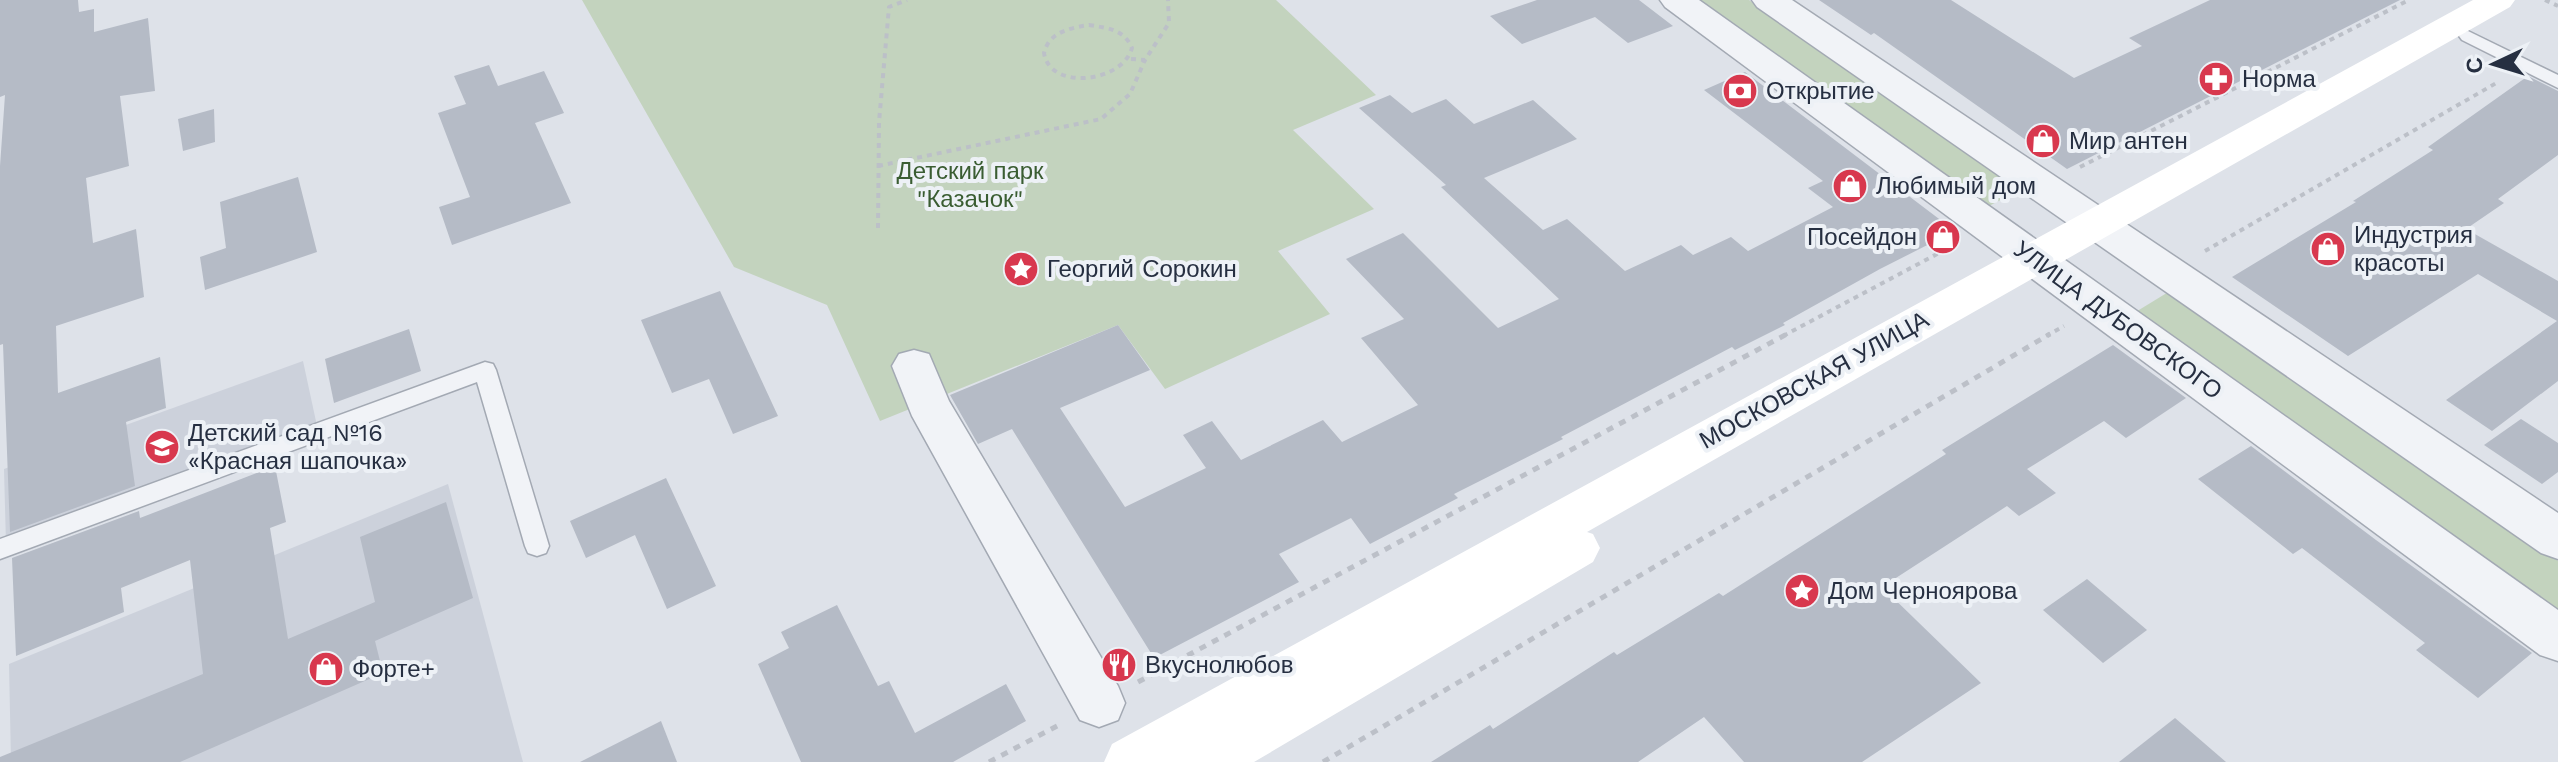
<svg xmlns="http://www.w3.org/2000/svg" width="2558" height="762" viewBox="0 0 2558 762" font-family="'Work Sans',sans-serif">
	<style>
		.built { fill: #ccd1db }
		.green { fill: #c3d3be }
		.building { fill: #b5bbc6 }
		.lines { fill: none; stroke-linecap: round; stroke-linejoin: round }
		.lane-casing { stroke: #a3a9b3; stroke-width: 3 }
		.street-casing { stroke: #a3a9b3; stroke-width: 3 }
		.path-far1 { stroke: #bcc0c8; stroke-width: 4; stroke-dasharray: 5 5; stroke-linecap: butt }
		.path { stroke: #bcc0c8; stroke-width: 5; stroke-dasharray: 7 7; stroke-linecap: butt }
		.lane { fill: #f1f3f7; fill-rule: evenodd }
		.street { fill: #f1f3f7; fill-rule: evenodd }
		.secondary { fill: #fff; fill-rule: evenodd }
		.labels { text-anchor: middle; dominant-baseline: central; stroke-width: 8; stroke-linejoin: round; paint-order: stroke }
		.poi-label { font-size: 24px; fill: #262f41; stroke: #edf1f6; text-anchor: start }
		.park-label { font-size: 24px; fill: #3a5d32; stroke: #edf1f6 }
		.street-label { font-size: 24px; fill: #262f41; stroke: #edf1f6 }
	</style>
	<rect width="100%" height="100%" fill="#dee2e9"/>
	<g class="built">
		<polygon points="303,361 317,426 6,544 4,469"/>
		<polygon points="448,484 523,762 11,762 9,664"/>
	</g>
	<g class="green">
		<polygon points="582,0 1276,0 1376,95 1293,130 1374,209 1278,251 1330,314 1165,389 1118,325 880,421 827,305 734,267"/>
		<polygon points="1696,0 1749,0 2020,190 1985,208"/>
		<polygon points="2170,291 2558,561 2558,617 2134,313"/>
	</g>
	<g class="building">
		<polygon points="0,0 78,0 79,12 94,9 94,32 148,18 155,91 120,96 129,166 86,178 93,243 136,229 144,297 56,326 58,393 160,357 166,408 126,422 135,486 10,532 3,344 0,345 0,166 5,95 0,97"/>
		<polygon points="1537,0 1639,0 1673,26 1628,43 1595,17 1522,44 1490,16"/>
		<polygon points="1819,0 1951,0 2074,78 2142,46 2129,38 2210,0 2400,0 2067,169 1874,33 1871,35"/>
		<polygon points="489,65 498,86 544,71 564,113 535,123 571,203 452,245 439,207 470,197 438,113 466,104 454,76"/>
		<polygon points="1745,72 1955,231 1880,269 1783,323 1785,325 1735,350 1732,347 1561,437 1563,439 1454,494 1458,498 1370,544 1351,518 1279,554 1299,582 1154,658 1012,429 978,444 950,395 1118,325 1150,370 1060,408 1125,507 1206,468 1183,435 1212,421 1241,460 1323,420 1342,442 1418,405 1361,338 1404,319 1346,259 1403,233 1498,328 1559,299 1441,187 1446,185 1359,108 1390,95 1412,113 1446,99 1474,124 1533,100 1577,139 1484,178 1543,230 1567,219 1625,271 1681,245 1693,255 1731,237 1748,251 1833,207 1808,188 1823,181 1704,90"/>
		<polygon points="2528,76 2558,91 2558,155 2498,199 2504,203 2466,229 2558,281 2558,381 2492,431 2446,400 2557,321 2478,274 2348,356 2232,277 2356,202 2353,201 2433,150 2428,147"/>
		<polygon points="214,109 215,142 183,151 178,119"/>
		<polygon points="298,177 317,252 205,290 200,257 226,248 220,202"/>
		<polygon points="720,291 778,416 733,434 709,379 672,393 641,320"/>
		<polygon points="409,329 421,371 334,403 325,359"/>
		<polygon points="2113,345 2186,398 2126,438 2104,421 2027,469 2056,493 2019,516 2007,506 1882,587 1981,683 1862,762 1744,762 1704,717 1638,762 1431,762 1490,725 1493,729 1614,652 1617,655 1719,593 1723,596 1946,454 1942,450"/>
		<polygon points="2521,419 2558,443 2558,472 2542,484 2484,445"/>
		<polygon points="2251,446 2376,540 2532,653 2478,698 2416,650 2425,643 2302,548 2293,554 2198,479"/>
		<polygon points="275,466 286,522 270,528 288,639 375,602 360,537 446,502 473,598 375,641 383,673 180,762 0,762 0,757 203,674 190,560 121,588 124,612 16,656 12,558 139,511 140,518"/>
		<polygon points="666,478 716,586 667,609 635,535 586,558 570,521"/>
		<polygon points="2087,579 2147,630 2103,663 2043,610"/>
		<polygon points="837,605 878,686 889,681 915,733 1006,684 1026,721 953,762 801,762 758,664 789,648 781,632"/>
		<polygon points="2175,718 2226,762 2119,762"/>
		<polygon points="661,721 677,762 580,762"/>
	</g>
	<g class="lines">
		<defs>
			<g id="lane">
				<polygon points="2468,31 2558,75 2558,88 2462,40 2459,36 2462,32"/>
				<polygon points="485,362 493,364 496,370 549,546 546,553 537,556 528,553 525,546 477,382 0,559 0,539"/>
			</g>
			<g id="street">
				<polygon points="1660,0 1699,0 2558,610 2558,661 2540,655 1665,7"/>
				<polygon points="1752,0 1792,0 2558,513 2558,559 2541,553 1757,7"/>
				<polygon points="914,350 929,354 949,401 1118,686 1125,703 1118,720 1099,727 1080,720 912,416 892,366 899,354"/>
			</g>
		</defs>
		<use href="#lane" class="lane-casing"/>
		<use href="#street" class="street-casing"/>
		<g class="path-far1">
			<polyline points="2545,0 2558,6"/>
			<path d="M1089,25C1107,28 1124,29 1132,48C1122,83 1050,91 1044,53C1049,32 1070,28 1089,25Z"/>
			<polyline points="1131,59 1145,60 1169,23 1168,0"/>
			<polyline points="878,166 1101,119 1130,94 1145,60"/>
			<polyline points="2080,167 2409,0"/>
			<polyline points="878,228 879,122 889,7 907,0"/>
			<polyline points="2205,251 2498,82"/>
			<polyline points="1783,336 1954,245"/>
			<polyline points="2046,336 2064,326"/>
		</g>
		<g class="path">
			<polyline points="1138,682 1787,334"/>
			<polyline points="989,762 1059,725"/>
			<polyline points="1323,762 2050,334"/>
		</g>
		<use href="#lane" class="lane"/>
		<use href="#street" class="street"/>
		<polygon class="secondary" points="2473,0 2515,0 2510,7 1587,532 1593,534 1600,548 1593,562 1254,762 1104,762 1112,744"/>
	</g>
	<defs>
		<symbol id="pharmacy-disc" viewBox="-11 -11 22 22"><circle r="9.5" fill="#d8384e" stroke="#edf1f6"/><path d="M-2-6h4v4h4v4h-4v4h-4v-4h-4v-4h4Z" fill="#fff"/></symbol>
		<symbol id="bank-disc" viewBox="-11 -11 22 22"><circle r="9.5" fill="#d8384e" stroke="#edf1f6"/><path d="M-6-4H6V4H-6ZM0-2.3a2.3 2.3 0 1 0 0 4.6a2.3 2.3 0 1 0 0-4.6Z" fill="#fff"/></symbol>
		<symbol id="shop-disc" viewBox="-11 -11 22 22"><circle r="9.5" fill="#d8384e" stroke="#edf1f6"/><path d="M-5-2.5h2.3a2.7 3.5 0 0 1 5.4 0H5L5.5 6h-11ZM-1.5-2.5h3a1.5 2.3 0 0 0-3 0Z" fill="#fff"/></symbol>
		<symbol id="sight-disc" viewBox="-11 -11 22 22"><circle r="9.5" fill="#d8384e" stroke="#edf1f6"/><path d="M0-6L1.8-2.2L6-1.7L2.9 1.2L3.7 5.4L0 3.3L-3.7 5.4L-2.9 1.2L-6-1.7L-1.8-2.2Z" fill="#fff"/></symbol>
		<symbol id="school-disc" viewBox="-11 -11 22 22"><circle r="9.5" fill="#d8384e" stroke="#edf1f6"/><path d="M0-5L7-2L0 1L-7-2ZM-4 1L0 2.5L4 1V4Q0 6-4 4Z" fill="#fff"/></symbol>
		<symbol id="restaurant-disc" viewBox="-11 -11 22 22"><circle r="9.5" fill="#d8384e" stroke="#edf1f6"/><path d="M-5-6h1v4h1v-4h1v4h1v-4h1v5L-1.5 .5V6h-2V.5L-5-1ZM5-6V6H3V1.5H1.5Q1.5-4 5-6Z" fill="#fff"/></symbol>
	</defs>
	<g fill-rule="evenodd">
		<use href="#pharmacy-disc" x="2196" y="59" width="40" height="40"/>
		<use href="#bank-disc" x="1720" y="71" width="40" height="40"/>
		<use href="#shop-disc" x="2023" y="121" width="40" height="40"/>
		<use href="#shop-disc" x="1830" y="166" width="40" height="40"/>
		<use href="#shop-disc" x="1923" y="217" width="40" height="40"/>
		<use href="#shop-disc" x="2308" y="229" width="40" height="40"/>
		<use href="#sight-disc" x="1001" y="249" width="40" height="40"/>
		<use href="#school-disc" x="142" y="427" width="40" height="40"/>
		<use href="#sight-disc" x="1782" y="571" width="40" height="40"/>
		<use href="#restaurant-disc" x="1099" y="645" width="40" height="40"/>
		<use href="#shop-disc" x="306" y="649" width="40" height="40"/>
	</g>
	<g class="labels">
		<g class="poi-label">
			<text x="2242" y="79">Норма</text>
			<text x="1766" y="91">Открытие</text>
			<text x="2069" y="141">Мир антен</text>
			<text x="1876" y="186">Любимый дом</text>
			<text x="2354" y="235">Индустрия<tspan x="2354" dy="28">красоты</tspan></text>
			<text x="1917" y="237" text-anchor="end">Посейдон</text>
			<text x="1047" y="269">Георгий Сорокин</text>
			<text x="188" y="433">Детский сад №16<tspan x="188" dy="28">«Красная шапочка»</tspan></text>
			<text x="1828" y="591">Дом Черноярова</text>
			<text x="1145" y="665">Вкуснолюбов</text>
			<text x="352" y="669">Форте+</text>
		</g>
		<g class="park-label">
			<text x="970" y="171">Детский парк<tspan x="970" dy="28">"Казачок"</tspan></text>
		</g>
		<g class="street-label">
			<text transform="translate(2118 320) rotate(36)">УЛИЦА ДУБОВСКОГО</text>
			<text transform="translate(1814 380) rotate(-29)">МОСКОВСКАЯ УЛИЦА</text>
		</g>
	</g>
	<g transform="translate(2494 64) rotate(266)" stroke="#edf1f6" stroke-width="6" paint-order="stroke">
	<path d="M0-6L14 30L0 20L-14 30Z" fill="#262f41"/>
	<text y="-12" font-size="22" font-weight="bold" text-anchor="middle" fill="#262f41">С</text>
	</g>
</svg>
